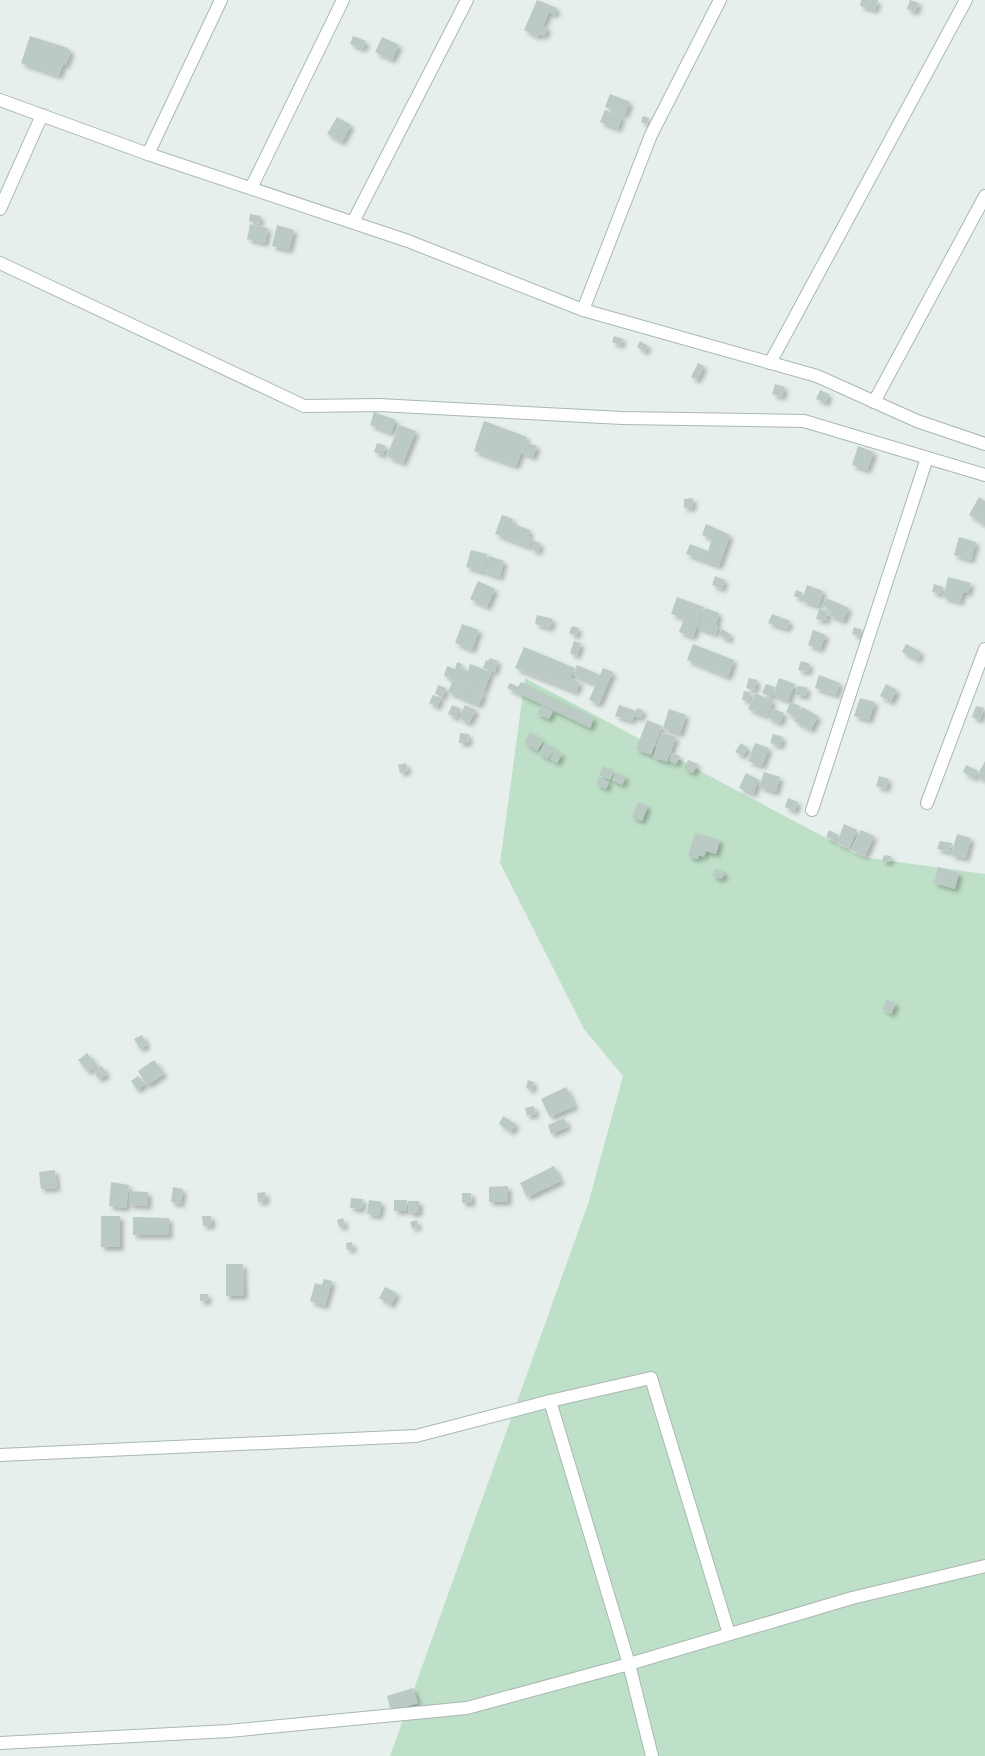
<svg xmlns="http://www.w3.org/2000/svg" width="985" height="1756" viewBox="0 0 985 1756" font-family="'Sofia Sans Condensed',sans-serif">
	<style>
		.green { fill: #bfe0c8 }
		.building { fill: #bbcac4; filter: url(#shadow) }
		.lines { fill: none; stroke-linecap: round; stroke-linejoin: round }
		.minor-casing { stroke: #a8b8b2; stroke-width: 14 }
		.minor { stroke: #fff; stroke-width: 12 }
	</style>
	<defs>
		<filter id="shadow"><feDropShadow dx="3.5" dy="3.5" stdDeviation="2" flood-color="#0004"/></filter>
	</defs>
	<rect width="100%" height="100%" fill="#e6efeb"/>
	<polygon class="green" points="525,678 862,857 985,874 985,1756 390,1756 588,1204 623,1076 584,1029 500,863"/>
	<g class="building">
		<polygon points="537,0 557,8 554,15 549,12 543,26 548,28 544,36 539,34 538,37 524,30"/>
		<polygon points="861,0 878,0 875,10 860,6"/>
		<polygon points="910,0 919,3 915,12 907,9"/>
		<polygon points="30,36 68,48 68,50 71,51 66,65 63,64 59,76 21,63"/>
		<polygon points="353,36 366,41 363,49 350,44"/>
		<polygon points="382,37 399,45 392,60 375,52"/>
		<polygon points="610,94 630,102 625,115 605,107"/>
		<polygon points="605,110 622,116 618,129 600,122"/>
		<polygon points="643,116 649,118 647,124 641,122"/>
		<polygon points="337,117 351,125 342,142 327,134"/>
		<polygon points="250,214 261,216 259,224 249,221"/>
		<polygon points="250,224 268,228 265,243 247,239"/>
		<polygon points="277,225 294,230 289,250 272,246"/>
		<polygon points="614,336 623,339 621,345 612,342"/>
		<polygon points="640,341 648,346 645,352 637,347"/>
		<polygon points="698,363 704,366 697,380 691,377"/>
		<polygon points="775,384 785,387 782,397 772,394"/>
		<polygon points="820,390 829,394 826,403 816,399"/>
		<polygon points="374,412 396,420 391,433 370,425"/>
		<polygon points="484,421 527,437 516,466 474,451"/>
		<polygon points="399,425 416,431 403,463 387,456"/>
		<polygon points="526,442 537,446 533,457 522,453"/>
		<polygon points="377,443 386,446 383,455 374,452"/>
		<polygon points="858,446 874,452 867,470 852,465"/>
		<polygon points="979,497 985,501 985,525 969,515"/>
		<polygon points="693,498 693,507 684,508 684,499"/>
		<polygon points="502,515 513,519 512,523 530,530 528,536 532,538 529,547 495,534"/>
		<polygon points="706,524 730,535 719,566 686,554 690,544 708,551 712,539 702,535"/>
		<polygon points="959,537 976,542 971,560 954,555"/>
		<polygon points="533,541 541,543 538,552 531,549"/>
		<polygon points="471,550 487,554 483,572 466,567"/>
		<polygon points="489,556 504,561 500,577 484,572"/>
		<polygon points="715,576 725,580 722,589 712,585"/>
		<polygon points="948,577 971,583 968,593 963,592 960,602 943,597"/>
		<polygon points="478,581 495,589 487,607 470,599"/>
		<polygon points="934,584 943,587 941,594 932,592"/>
		<polygon points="807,585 823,591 819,606 802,601"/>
		<polygon points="796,590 803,593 801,599 794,596"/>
		<polygon points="677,597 704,607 693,637 679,632 684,618 671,614"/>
		<polygon points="826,598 849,608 843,621 829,615 832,610 822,606"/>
		<polygon points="705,608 719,613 716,625 718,626 716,634 698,628"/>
		<polygon points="819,609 828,611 826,621 816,619"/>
		<polygon points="772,614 790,621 787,629 768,623"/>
		<polygon points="537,615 553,619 550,628 535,624"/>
		<polygon points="462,624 479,630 472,650 455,643"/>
		<polygon points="572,626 579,628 576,636 569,633"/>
		<polygon points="854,627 862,630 860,636 852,634"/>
		<polygon points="722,629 731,635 728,640 719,635"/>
		<polygon points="813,630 826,635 820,649 808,645"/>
		<polygon points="574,641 581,643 577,656 570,653"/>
		<polygon points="693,644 734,660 728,677 687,660"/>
		<polygon points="906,644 921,652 918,660 902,652"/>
		<polygon points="524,647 575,668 570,678 580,682 576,692 515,668"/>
		<polygon points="490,658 498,661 495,672 483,668 486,660 488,661"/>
		<polygon points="801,661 810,664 808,672 798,670"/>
		<polygon points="457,662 462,664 461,669 468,671 470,664 491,672 484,691 444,676 447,666 455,669"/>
		<polygon points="577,665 600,675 603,668 613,672 599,704 589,700 596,684 573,675"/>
		<polygon points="819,675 840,683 836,695 815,688"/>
		<polygon points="749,678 757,680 755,690 746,688"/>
		<polygon points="779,678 795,684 788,701 773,695"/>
		<polygon points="453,680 484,693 479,705 448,692"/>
		<polygon points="521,682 594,718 590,728 507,688 510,683 518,687"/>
		<polygon points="766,684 775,687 771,697 762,693"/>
		<polygon points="886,684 897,690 891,702 880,696"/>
		<polygon points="438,685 446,688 443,697 435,694"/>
		<polygon points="797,686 807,687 806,696 796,695"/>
		<polygon points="744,691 751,693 749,701 742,700"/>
		<polygon points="755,693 773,701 767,716 748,709"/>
		<polygon points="433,695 441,698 437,707 429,703"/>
		<polygon points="860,698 875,702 869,720 854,716"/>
		<polygon points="791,702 800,706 795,717 786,712"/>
		<polygon points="452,705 461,709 456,718 448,714"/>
		<polygon points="465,705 476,710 469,723 459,718"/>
		<polygon points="619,705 636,711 637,708 643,710 641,718 634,716 632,721 615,716"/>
		<polygon points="541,706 553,711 549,719 537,714"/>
		<polygon points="976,706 984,708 980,720 972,717"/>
		<polygon points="802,707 818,716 811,730 794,721"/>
		<polygon points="772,708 784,713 780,723 768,718"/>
		<polygon points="669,709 686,715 680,734 663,728"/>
		<polygon points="647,720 662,726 651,755 636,749"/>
		<polygon points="530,732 543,741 537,751 524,742"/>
		<polygon points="662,732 676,737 667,762 653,757"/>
		<polygon points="460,733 469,734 468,743 459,743"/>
		<polygon points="773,734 783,737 780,746 770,743"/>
		<polygon points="545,743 555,749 548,759 539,753"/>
		<polygon points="741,743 748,748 743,756 735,752"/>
		<polygon points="755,743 769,748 762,766 748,761"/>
		<polygon points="555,750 562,754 557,763 550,759"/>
		<polygon points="672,753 680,756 676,764 669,761"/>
		<polygon points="688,760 698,764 693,773 684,769"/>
		<polygon points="985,761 985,780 977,776"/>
		<polygon points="406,763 408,771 400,773 398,765"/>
		<polygon points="966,765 978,771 974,778 963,772"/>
		<polygon points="603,766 614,772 610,780 599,775"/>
		<polygon points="616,772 626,777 622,785 612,780"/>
		<polygon points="764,772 780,777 776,792 759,787"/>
		<polygon points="746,773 759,780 753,794 739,788"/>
		<polygon points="879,776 889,779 886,789 876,786"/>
		<polygon points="599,777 609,782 606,789 596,784"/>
		<polygon points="788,798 798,802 795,811 785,807"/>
		<polygon points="638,802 648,806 642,821 632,817"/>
		<polygon points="844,824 857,830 849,848 837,843"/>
		<polygon points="829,830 838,835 835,841 826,837"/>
		<polygon points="861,830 874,836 865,856 851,850"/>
		<polygon points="695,833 720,840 716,854 706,851 704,857 699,855 698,859 688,856"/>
		<polygon points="957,834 971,838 966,858 951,855"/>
		<polygon points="940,841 952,843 950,852 937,849"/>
		<polygon points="884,855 891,856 890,862 882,861"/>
		<polygon points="938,867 959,873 955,889 934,883"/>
		<polygon points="714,869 725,872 722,879 713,877"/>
		<polygon points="887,999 896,1004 891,1014 882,1009"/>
		<polygon points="142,1035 147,1045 140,1049 134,1039"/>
		<polygon points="87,1053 97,1065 88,1072 78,1060"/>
		<polygon points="154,1060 164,1074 147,1085 138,1071"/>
		<polygon points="102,1066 107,1075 98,1079 93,1070"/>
		<polygon points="138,1076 145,1084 137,1090 131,1081"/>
		<polygon points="528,1080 534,1082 532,1090 526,1088"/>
		<polygon points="566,1087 575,1106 550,1117 541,1099"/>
		<polygon points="534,1106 536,1114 527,1116 525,1108"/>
		<polygon points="503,1116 516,1124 511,1132 499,1124"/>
		<polygon points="564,1118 568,1127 551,1134 548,1125"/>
		<polygon points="554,1166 561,1181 527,1197 520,1183"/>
		<polygon points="55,1170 57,1188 41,1189 39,1172"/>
		<polygon points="111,1182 129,1185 126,1208 109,1206"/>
		<polygon points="508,1186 508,1202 489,1202 489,1187"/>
		<polygon points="173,1187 183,1189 181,1204 171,1202"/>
		<polygon points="129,1191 148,1192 148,1206 129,1205"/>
		<polygon points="265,1192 266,1201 258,1202 257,1193"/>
		<polygon points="462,1193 471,1193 472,1203 462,1203"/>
		<polygon points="351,1198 363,1199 362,1209 350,1208"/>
		<polygon points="369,1200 382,1202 379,1216 367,1214"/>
		<rect x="394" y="1200" width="13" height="11"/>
		<polygon points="408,1201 419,1201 419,1213 409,1213"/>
		<rect x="101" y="1216" width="19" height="31"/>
		<polygon points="202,1216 211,1216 212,1225 203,1226"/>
		<polygon points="133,1217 169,1218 169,1235 133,1235"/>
		<polygon points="343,1218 345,1226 339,1227 337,1220"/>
		<polygon points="417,1220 418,1227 412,1228 410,1222"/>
		<polygon points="352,1242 353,1249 347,1250 346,1243"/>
		<polygon points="226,1264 243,1264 244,1296 226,1296"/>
		<polygon points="324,1279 332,1281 325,1306 310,1301 315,1283 322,1285"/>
		<polygon points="385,1287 397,1293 391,1305 379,1298"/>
		<rect x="200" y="1294" width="8" height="7"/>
		<polygon points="413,1688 418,1703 391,1711 387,1696"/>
	</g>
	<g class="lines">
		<defs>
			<g id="minor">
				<polyline points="0,100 148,154 408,241 583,310 817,376 917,421 985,444"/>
				<polyline points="148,154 221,0"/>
				<polyline points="251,188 343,0"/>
				<polyline points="0,209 42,115"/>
				<polyline points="353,222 467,0"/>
				<polyline points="0,263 304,406 379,405 622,418 804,421 985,475"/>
				<polyline points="583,310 651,135 720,0"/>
				<polyline points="770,363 966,0"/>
				<polyline points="874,402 985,196"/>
				<polyline points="927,803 985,649"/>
				<polyline points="812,810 927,458"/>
				<polyline points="550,1401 629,1664 652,1756"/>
				<polyline points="0,1455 416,1436 550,1401 651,1378 729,1634"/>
				<polyline points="0,1743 229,1731 467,1708 629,1664 852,1598 985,1566"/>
			</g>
		</defs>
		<use href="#minor" class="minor-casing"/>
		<use href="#minor" class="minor"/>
	</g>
</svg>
